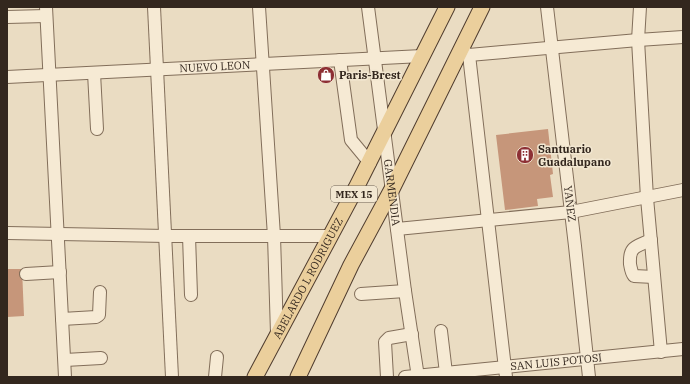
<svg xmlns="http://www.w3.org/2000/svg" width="690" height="384" viewBox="0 0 690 384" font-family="'IBM Plex Serif',serif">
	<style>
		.building { fill: #c6967a }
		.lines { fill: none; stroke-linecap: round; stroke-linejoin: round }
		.minor-casing { stroke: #826e5a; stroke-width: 14 }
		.major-casing { stroke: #503d2f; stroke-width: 17 }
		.minor { stroke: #f6ead4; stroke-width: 12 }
		.major { stroke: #ebcf9c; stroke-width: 15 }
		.labels { text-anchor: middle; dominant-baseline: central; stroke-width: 3; stroke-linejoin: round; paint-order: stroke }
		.shield { fill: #f2e7d1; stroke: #6c6154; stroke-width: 1 }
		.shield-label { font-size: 10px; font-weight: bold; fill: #33271e }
		.street-label { font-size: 11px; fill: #33271e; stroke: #f2e7d1 }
		.poi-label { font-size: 11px; font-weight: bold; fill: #33271e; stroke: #f2e7d1; text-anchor: start }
	</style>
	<rect width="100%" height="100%" fill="#eadcc2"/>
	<g class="building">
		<polygon points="548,129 553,174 550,175 553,197 537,199 538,206 505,210 496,135"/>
		<polygon points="7,269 22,269 24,316 7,317"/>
	</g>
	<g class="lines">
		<defs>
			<g id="minor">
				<polyline points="46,7 65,377"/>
				<polyline points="154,7 172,377"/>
				<polyline points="259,7 274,236 277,334"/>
				<path id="s1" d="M368,7L405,291L418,377"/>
				<path id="s2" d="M547,7L575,246L589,377"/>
				<polyline points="640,7 638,40 647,198 661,352"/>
				<polyline points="7,17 46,16"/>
				<polyline points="463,51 469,55 638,40 683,37"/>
				<polyline points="469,55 506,377"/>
				<polyline points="340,60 351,140 370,163"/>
				<polyline points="94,73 97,129"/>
				<path id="s3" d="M7,77L422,56"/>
				<polyline points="397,229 571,212 683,190"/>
				<polyline points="7,233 166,236 330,236"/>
				<polyline points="189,236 191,295"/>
				<path d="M651,240C636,247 629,246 630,264C631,269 631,272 634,276L654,277"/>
				<polyline points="26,274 60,272"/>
				<polyline points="361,294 405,291"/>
				<polyline points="62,319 96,317 99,315 100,292"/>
				<polyline points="441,331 446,373"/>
				<polyline points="65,360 101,358"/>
				<polyline points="215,377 217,357"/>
				<polyline points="387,377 385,342 389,338 412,334"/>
				<path id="s4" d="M405,377L683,349"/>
			</g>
			<g id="major">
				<path id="s5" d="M255,377L356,188L447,7"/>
				<polyline points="298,377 351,265 392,189 482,7"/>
			</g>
		</defs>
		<use href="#minor" class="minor-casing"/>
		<use href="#major" class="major-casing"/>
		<use href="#minor" class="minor"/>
		<use href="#major" class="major"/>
	</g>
	<defs>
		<symbol id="shop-disc" viewBox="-11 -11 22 22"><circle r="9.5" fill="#8d2f34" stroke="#f2e7d1"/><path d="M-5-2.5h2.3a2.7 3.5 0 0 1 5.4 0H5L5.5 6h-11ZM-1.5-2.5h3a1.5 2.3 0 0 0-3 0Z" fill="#fff"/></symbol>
		<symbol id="building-disc" viewBox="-11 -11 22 22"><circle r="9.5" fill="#8d2f34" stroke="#f2e7d1"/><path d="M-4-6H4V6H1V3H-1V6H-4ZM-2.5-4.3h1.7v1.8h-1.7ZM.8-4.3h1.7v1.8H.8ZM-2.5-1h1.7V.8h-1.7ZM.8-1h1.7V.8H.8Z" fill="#fff"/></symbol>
	</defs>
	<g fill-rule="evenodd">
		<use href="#shop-disc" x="316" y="65" width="20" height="20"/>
		<use href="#building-disc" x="515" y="145" width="20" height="20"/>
	</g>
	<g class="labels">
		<rect class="shield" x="331" y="186" width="46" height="16" rx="3"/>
		<g class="shield-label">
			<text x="354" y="194">MEX 15</text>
		</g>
		<g class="street-label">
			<text stroke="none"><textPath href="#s3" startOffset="208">NUEVO LEON</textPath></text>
			<text stroke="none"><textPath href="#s1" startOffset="187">GARMENDIA</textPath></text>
			<text stroke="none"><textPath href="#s2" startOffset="198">YAÑEZ</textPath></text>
			<text stroke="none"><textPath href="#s5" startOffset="112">ABELARDO L RODRIGUEZ</textPath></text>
			<text stroke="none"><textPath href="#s4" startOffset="152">SAN LUIS POTOSI</textPath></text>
		</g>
		<g class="poi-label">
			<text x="339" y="75">Paris-Brest</text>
			<text x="538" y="149">Santuario<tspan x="538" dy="13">Guadalupano</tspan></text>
		</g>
	</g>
	<rect width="690" height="384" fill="none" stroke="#33271e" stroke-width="16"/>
</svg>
